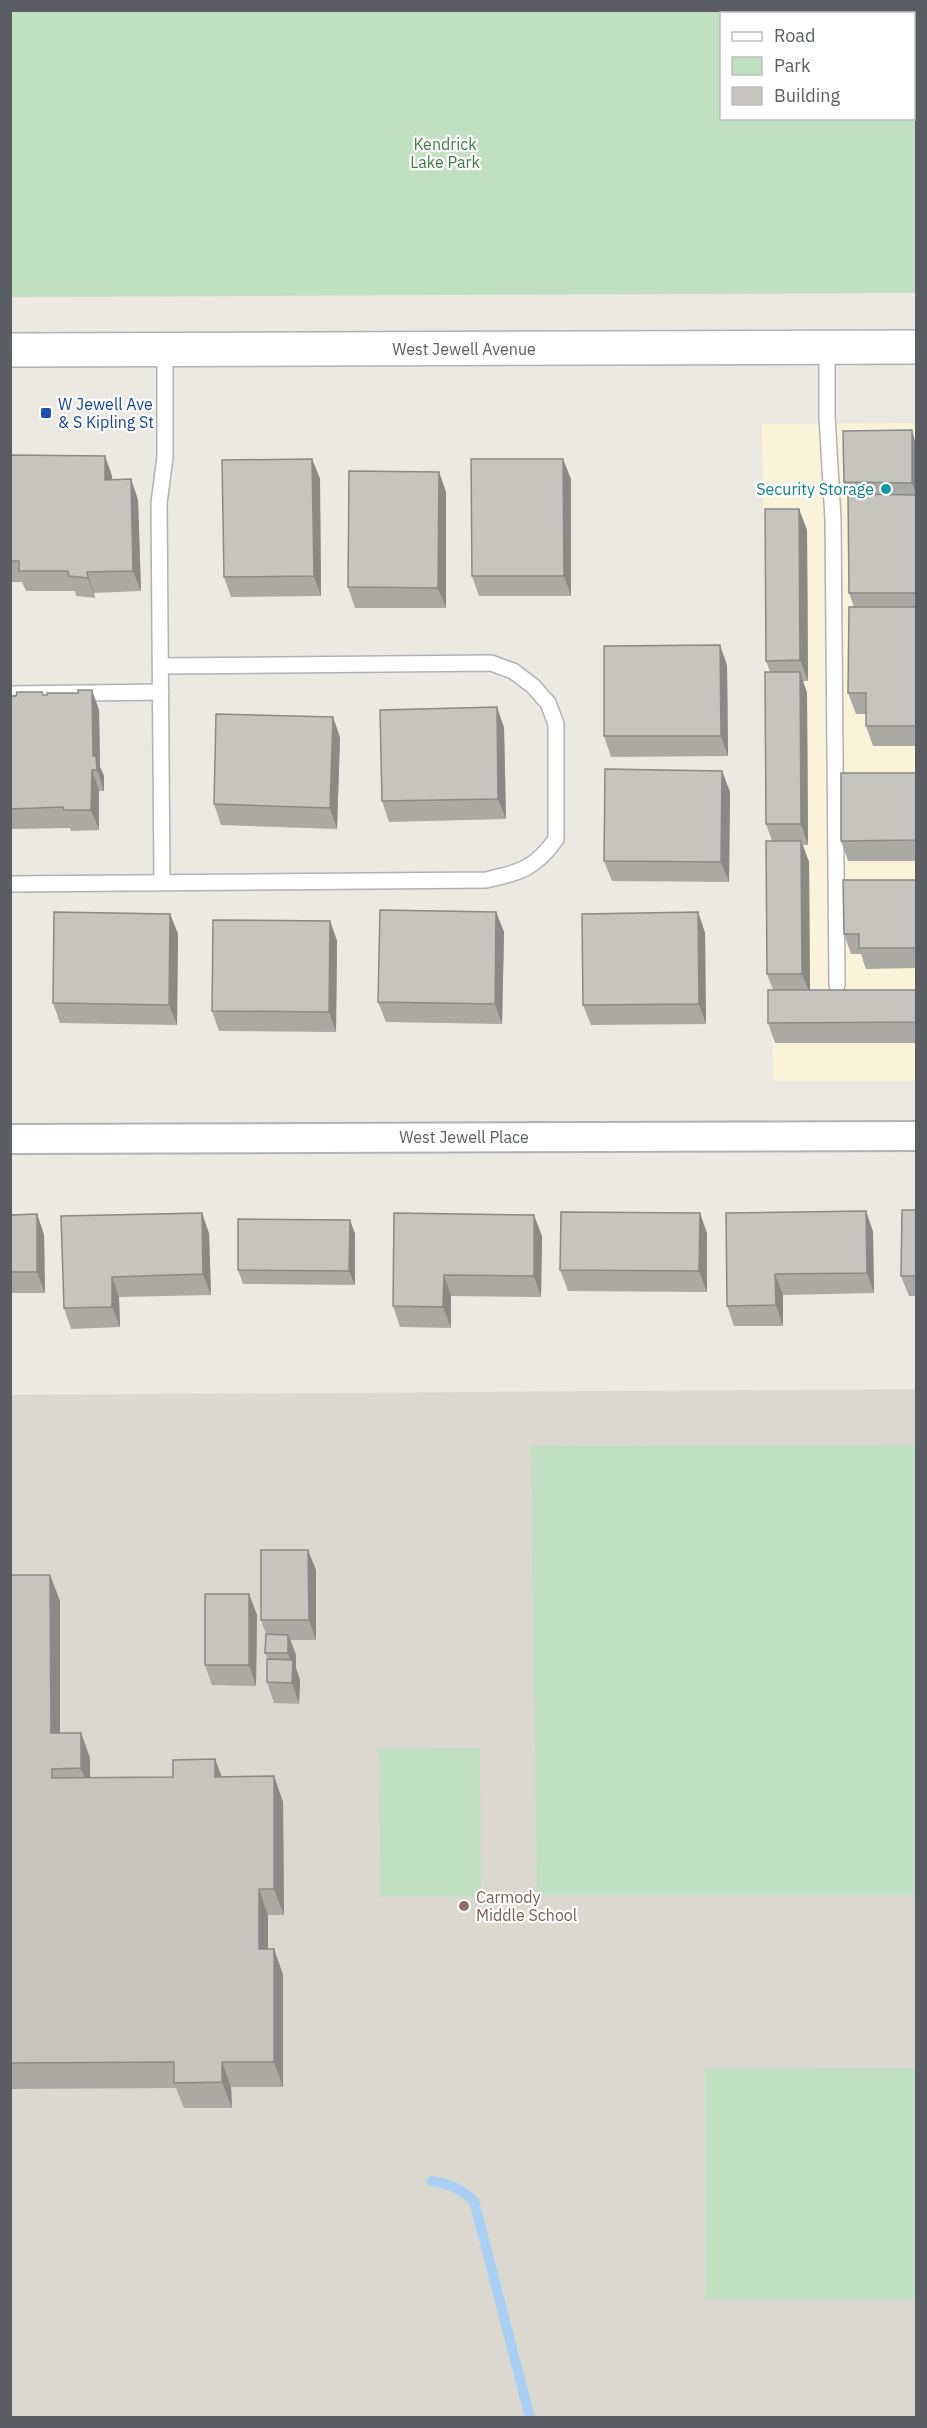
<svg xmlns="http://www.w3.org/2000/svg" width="927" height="2428" viewBox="0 0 927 2428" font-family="'IBM Plex Sans',sans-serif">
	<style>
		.commercial { fill: #f9f3d9 }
		.education { fill: #dbd8d0 }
		.green { fill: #c1e0c2; fill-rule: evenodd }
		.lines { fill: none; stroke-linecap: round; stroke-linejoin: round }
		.stream { stroke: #a9d0f4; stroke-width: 10 }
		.service-casing { stroke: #afb2b6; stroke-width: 18 }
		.minor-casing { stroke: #afb2b6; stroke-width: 32 }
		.secondary-casing { stroke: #aeb1b5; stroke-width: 36 }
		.service { stroke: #fff; stroke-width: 15 }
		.minor { stroke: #fff; stroke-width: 28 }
		.secondary { stroke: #fff; stroke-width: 33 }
		.wall { fill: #aaa9a3 }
		.shaded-wall { fill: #8b8985 }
		.building { fill: #c6c4be; stroke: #8b8985; stroke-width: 1.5 }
		.transit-dot { fill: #1a4fb4; stroke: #fff; stroke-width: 2 }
		.culture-dot { fill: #0f9aa8; stroke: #fff; stroke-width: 2 }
		.education-dot { fill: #8d6e63; stroke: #fff; stroke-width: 2 }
		.labels { text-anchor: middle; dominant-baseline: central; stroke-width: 4.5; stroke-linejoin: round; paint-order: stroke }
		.park-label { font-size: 16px; fill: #3e7c44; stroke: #fff }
		.street-label { font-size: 16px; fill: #5a5d61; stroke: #fff }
		.transit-label { font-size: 16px; fill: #164399; stroke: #fff; text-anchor: start }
		.culture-label { font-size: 16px; fill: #0d838f; stroke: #fff; text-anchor: end }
		.education-label { font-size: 16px; fill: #785e54; stroke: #fff; text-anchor: start }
	</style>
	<rect width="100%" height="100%" fill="#ebe9e2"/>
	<polygon class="commercial" points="916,423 916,1081 773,1081 762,424"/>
	<polygon class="education" points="916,1389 916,2417 11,2417 10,1395"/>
	<g class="green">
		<path d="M10,11H916V293L11,297ZM722,14H914V118H722Z"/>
		<polygon points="916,1445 916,1895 537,1895 531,1446"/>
		<polygon points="480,1748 481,1897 380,1897 379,1749"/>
		<polygon points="916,2068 916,2299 706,2299 705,2069"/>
	</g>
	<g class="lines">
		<path class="stream" d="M432,2181C450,2184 461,2189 474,2201L530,2418"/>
		<defs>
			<g id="service">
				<polyline points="827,347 827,416 833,519 837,985"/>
				<polyline points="10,694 161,692"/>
				<polyline points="162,882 159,503 165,457 165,350"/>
				<path d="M10,884L486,880C519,873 536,868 556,839V724L548,703L533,686L513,671L491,663L161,666"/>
			</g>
			<polyline id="minor" points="10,1139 916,1136"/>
			<polyline id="secondary" points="10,350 916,347"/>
		</defs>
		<use href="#service" class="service-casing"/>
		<use href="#minor" class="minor-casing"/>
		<use href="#secondary" class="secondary-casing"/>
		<use href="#service" class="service"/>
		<use href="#minor" class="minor"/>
		<use href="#secondary" class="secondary"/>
	</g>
	<g class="wall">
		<polygon points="916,444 916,746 873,746 866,726 866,714 856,714 848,693 854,607 849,593 848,494 844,482"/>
		<polygon points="10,455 105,456 112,476 112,480 131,479 138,500 141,591 94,593 95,598 76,596 75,591 26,591 22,582 10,582"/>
		<polygon points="312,459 320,479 321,596 231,597 224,577"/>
		<polygon points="439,472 446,492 446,608 355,608 348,587"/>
		<polygon points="571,479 571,596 479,596 472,576"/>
		<polygon points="807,530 808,681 803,681 807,693 808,845 803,845 809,862 810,990 916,990 916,1043 775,1043 768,1023 773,990 767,974 772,841 766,824 770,672 766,661"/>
		<polygon points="727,665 728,756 611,757 604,736"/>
		<polygon points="42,692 44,695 99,710 100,767 104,776 104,791 99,791 99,830 71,831 70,828 11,829 10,696"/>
		<polygon points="497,707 504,728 506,819 389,822 382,801"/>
		<polygon points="340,737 337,829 221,825 214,804"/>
		<polygon points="722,771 730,792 729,882 612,881 604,861"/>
		<polygon points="916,773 916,861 848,861 841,841"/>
		<polygon points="916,880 916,968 866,969 861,954 851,954 844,934"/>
		<polygon points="496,912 504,932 502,1024 386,1022 378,1002"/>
		<polygon points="698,912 705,933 706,1024 591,1025 583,1005"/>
		<polygon points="170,914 178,934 177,1025 60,1023 53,1003"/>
		<polygon points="330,921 337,941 336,1032 219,1031 212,1011"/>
		<polygon points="916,1210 916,1296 909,1296 901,1276"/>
		<polygon points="866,1211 873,1232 874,1293 783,1295 783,1326 734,1326 727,1306"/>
		<polygon points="394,1213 542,1236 541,1297 451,1296 451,1328 400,1327 393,1306"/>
		<polygon points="37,1214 44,1235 45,1293 10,1293 10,1215"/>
		<polygon points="61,1216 209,1233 211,1295 119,1297 120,1327 71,1329 64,1308"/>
		<polygon points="350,1220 355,1234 355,1285 243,1284 238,1270"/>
		<polygon points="707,1233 707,1292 568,1291 560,1270"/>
		<polygon points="316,1570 316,1640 291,1640 296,1655 296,1668 300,1680 299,1704 274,1703 267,1682 268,1659 265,1653 266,1634 261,1620"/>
		<polygon points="10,1575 50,1575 60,1601 60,1733 81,1733 90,1758 90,1778 274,1776 283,1802 284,1915 268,1915 268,1949 274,1949 283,1975 283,2087 231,2087 232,2108 184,2108 176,2088 10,2089"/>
		<polygon points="249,1594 257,1615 256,1686 212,1685 205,1665"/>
	</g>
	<g class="shaded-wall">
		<polygon points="912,430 916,444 916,494 912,483"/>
		<polygon points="105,456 112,476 113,500 105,480"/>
		<polygon points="312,459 320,479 321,596 314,576"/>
		<polygon points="563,459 571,479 571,596 564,576"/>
		<polygon points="439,472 446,492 446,608 438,588"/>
		<polygon points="131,479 138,500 141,591 133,571"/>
		<polygon points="799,509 807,530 808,681 800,660"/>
		<polygon points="87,572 94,593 95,598 88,578"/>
		<polygon points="720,645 727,665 728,756 721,736"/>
		<polygon points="800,672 807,693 808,845 801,824"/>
		<polygon points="92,690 99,710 100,767 104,776 104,791 97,770 93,756"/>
		<polygon points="497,707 504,728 506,819 498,799"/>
		<polygon points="333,717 340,737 337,829 330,808"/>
		<polygon points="92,770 99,791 99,830 91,810"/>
		<polygon points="722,771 730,792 729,882 721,862"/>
		<polygon points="801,841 809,862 810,994 802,974"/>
		<polygon points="496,912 504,932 502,1024 495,1004"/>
		<polygon points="698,912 705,933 706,1024 699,1004"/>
		<polygon points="170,914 178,934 177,1025 169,1005"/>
		<polygon points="330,921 337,941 336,1032 329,1012"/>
		<polygon points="10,941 12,944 10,1009"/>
		<polygon points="866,1211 873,1232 874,1293 867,1273"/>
		<polygon points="202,1213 209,1233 211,1295 203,1274"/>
		<polygon points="700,1213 707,1233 707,1292 699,1271"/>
		<polygon points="37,1214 44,1235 45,1293 37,1272"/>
		<polygon points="534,1215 542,1236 541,1297 534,1276"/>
		<polygon points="350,1220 355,1234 355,1285 349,1271"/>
		<polygon points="775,1274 783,1295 783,1326 776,1305"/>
		<polygon points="444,1275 451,1296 451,1328 443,1307"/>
		<polygon points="112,1277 119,1297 120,1327 112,1307"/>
		<polygon points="308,1550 316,1570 316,1640 309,1620"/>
		<polygon points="50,1575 60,1601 60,1759 51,1733"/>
		<polygon points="249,1594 257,1615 256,1686 249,1665"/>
		<polygon points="288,1635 296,1655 296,1668 300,1680 299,1704 292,1683 292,1666 288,1653"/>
		<polygon points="81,1733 90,1758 90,1794 81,1768"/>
		<polygon points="215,1759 225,1785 215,1777"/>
		<polygon points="274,1776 283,1802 284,1915 274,1889"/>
		<polygon points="259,1889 268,1915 268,1975 259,1949"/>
		<polygon points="274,1949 283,1975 283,2087 274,2062"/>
		<polygon points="222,2062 231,2087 232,2108 222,2082"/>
	</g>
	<g class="building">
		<polygon points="912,430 912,483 844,482 843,431"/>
		<polygon points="10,455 105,456 105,480 131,479 133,571 87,572 88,578 69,576 68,571 19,571 19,561 10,561"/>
		<polygon points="312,459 314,576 224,577 222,460"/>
		<polygon points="471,459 563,459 564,576 472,576"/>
		<polygon points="349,471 439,472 438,588 348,587"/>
		<polygon points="848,494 916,495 916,593 849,593"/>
		<polygon points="765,509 799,509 800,660 766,661"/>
		<polygon points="849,607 916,607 916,726 866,726 866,693 848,693"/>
		<polygon points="720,645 721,736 604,736 604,646"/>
		<polygon points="765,672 800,672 801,824 766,824"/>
		<polygon points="78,690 92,690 93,756 96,756 97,770 92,770 91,810 64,810 63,807 10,809 10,696 16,696 17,692 42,692 43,695 47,695 47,693 78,693"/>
		<polygon points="497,707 498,799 382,801 380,710"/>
		<polygon points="216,714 333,717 330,808 214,804"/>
		<polygon points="605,769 722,771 721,862 604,861"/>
		<polygon points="841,773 916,773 916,840 841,841"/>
		<polygon points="766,841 801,841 802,974 767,974"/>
		<polygon points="843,880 916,880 916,948 859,948 859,934 844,934"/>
		<polygon points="380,910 496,912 495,1004 378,1002"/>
		<polygon points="54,912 170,914 169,1005 53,1003"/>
		<polygon points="698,912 699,1004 583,1005 582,914"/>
		<polygon points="213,920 330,921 329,1012 212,1011"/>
		<polygon points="768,990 916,990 916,1022 768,1023"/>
		<polygon points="902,1210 916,1210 916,1276 901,1276"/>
		<polygon points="866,1211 867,1273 775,1274 776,1305 727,1306 726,1213"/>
		<polygon points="561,1212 700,1213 699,1271 560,1270"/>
		<polygon points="202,1213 203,1274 112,1277 112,1307 64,1308 61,1216"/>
		<polygon points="394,1213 534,1215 534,1276 444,1275 443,1307 393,1306"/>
		<polygon points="37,1214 37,1272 10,1272 10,1215"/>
		<polygon points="238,1219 350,1220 349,1271 238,1270"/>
		<polygon points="261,1550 308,1550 309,1620 261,1620"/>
		<polygon points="10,1575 50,1575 51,1733 81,1733 81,1768 52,1769 52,1778 173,1777 173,1760 215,1759 215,1777 274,1776 274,1889 259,1889 259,1949 274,1949 274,2062 222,2062 222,2082 174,2083 174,2062 10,2063"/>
		<rect x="205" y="1594" width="44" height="71"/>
		<polygon points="266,1634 288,1635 288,1653 265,1653"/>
		<polygon points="267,1659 293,1660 292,1683 267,1682"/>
	</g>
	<rect class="transit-dot" x="40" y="407" width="12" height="12" rx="3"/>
	<circle class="culture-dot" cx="886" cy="489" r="6"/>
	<circle class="education-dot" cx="464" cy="1906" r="6"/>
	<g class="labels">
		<g class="park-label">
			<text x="445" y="144">Kendrick<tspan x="445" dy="18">Lake Park</tspan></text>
		</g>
		<g class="street-label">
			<text x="464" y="349">West Jewell Avenue</text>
			<text x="464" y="1137">West Jewell Place</text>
		</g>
		<g class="transit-label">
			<text x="58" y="404">W Jewell Ave<tspan x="58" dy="18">&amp; S Kipling St</tspan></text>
		</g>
		<g class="culture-label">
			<text x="874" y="489">Security Storage</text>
		</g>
		<g class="education-label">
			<text x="476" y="1897">Carmody<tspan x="476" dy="18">Middle School</tspan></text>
		</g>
	</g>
	<rect width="927" height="2428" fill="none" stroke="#5a5d61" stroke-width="24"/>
	<rect x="720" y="12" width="195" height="108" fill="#ffffff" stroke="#bdbec0" stroke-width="1.5"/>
	<rect x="732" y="32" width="30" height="9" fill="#ffffff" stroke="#bdbec0" stroke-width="1.5"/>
	<text x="774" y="42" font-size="18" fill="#5a5d61">Road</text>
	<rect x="732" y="57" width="30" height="18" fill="#c1e0c2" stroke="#bdbec0" stroke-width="1.5"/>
	<text x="774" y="72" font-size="18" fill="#5a5d61">Park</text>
	<rect x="732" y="87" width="30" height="18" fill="#c6c4be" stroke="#bdbec0" stroke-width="1.5"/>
	<text x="774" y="102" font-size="18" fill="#5a5d61">Building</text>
</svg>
